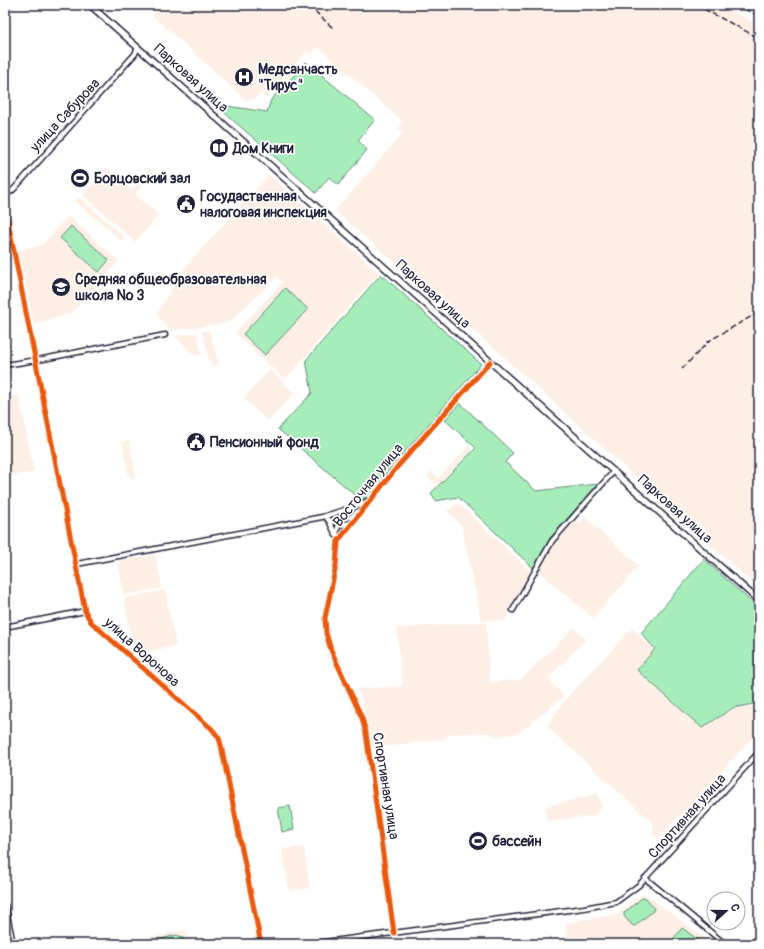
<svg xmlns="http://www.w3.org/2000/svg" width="764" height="949" viewBox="0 0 764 949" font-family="Pangolin,sans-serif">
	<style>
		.built { fill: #feefe6 }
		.green { fill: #a7edba; stroke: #64887a }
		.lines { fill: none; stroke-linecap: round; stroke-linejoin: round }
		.minor-casing { stroke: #22223b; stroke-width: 7 }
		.major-casing { stroke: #22223b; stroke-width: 8 }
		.minor { stroke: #fff; stroke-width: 4 }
		.major { stroke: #fff; stroke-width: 5 }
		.rail { stroke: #22223b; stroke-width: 1.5; stroke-dasharray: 6 3; stroke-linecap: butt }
		.cycleway-casing { stroke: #fff; stroke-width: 8 }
		.cycleway { stroke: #e8590c; stroke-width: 5 }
		.labels { text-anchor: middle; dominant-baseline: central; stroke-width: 3.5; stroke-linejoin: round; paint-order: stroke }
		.poi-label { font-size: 14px; font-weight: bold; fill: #22223b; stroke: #fff; text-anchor: start }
		.street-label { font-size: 14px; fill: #22223b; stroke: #fff }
	</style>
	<rect width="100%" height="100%" fill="#fff"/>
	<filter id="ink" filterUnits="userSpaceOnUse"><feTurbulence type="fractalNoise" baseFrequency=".025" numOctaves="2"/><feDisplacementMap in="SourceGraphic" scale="8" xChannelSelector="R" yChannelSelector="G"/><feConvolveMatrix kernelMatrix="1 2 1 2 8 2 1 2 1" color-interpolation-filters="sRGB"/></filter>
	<g filter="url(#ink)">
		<g class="built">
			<polygon points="162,5 721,5 759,25 759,589 494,348 335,211 403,133 398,129 403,122 318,47 311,55 306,51 266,98 260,93 256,98 246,100 153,16"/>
			<polygon points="107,168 131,190 150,168 154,172 135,194 159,215 135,242 83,195"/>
			<polygon points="269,175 379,273 285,380 235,333 283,282 277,277 228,323 169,331 157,314 180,273"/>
			<polygon points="79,197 125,237 121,241 75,201"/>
			<polygon points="68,216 119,261 72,313 34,325 19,250 42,245"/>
			<polygon points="209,330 219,364 211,366 202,332"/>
			<polygon points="197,333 202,354 195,356 175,336"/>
			<polygon points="270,370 295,393 268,421 243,398"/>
			<polygon points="19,395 34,472 5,477 5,398"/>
			<polygon points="129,440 136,476 129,478 122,442"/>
			<polygon points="469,446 473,449 437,486 427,476 431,471 438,478"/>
			<polygon points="458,503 531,572 505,621 481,620 462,526 447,511"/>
			<polygon points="585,517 639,566 593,618 539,572 547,549 574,519 580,523"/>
			<polygon points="156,554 162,588 124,595 118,561"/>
			<polygon points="165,590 176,646 134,654 124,598"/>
			<polygon points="486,622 490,682 520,680 574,628 586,639 548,679 564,696 519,733 498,737 489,733 466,733 451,734 444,739 373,748 362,700 357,689 402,686 397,628"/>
			<polygon points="632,628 654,649 637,670 702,728 734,709 759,705 759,731 658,839 653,835 654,824 547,727 565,700"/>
			<polygon points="598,793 602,807 593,816 547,821 545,807"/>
			<polygon points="304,847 310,888 289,891 282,849"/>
			<polygon points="644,893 709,941 707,944 568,944 565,923 618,914"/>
			<polygon points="186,930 189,944 114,944"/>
		</g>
		<g class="green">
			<polygon points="306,62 375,120 358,140 367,150 338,185 329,177 316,193 218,107 220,105 267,112 271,100"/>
			<polygon points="71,226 109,260 99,272 60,238"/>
			<polygon points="381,274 481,364 362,501 278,429 312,393 306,360"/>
			<polygon points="285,288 308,309 265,355 243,334"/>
			<polygon points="460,403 513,453 505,462 536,491 598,484 550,538 533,568 458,497 436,501 431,493 476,448 445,420"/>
			<polygon points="704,559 759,609 759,703 733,708 702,728 637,670 655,649 641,633"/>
			<polygon points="290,806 294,829 282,832 278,808"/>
			<polygon points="642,898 646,898 654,908 653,911 635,926 632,925 624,916 624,913"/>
			<polygon points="682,928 701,942 699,944 669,944"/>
			<polygon points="177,935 182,937 185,944 153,944 156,940"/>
		</g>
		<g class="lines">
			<defs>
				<g id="minor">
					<polyline points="5,196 14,189 135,54 138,47"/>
					<polyline points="5,206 85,611 91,622 212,729 219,738 221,745 261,944"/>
					<polyline points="5,365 43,359 165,335"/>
					<polyline points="327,519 343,525 351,522"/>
					<polyline points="329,521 336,535"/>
					<polyline points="336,535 340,519 352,509"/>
					<polyline points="77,564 322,517 360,505 367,501"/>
					<polyline points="513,610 552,541 614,471"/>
					<polyline points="5,627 85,611"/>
					<polyline points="645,878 725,944"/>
					<polyline points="5,905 13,944"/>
					<polyline points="394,933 366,733 362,718 331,650 326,633 325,618 336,565 338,541 398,466 490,362"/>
					<polyline points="309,944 584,908 616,902 639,885 759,752"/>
				</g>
				<polyline id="major" points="90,5 759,601"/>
			</defs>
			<use href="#minor" class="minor-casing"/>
			<use href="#major" class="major-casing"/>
			<use href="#minor" class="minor"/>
			<use href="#major" class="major"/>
			<g class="rail">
				<polyline points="308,5 334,29"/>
				<polyline points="696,5 759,38"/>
				<polyline points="737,5 759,16"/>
				<polyline points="682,369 709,341 759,312"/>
			</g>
			<defs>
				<g id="cycleway">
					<polyline points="5,206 85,611 91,622 212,729 219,738 221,745 261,944"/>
					<polyline points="394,933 366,733 362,718 331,650 326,633 325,618 336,565 338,541 398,466 490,362"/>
				</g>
			</defs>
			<use href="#cycleway" class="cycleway-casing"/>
			<use href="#cycleway" class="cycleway"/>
		</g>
	</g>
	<defs>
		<symbol id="hospital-disc" viewBox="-11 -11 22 22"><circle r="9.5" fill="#22223b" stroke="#fff"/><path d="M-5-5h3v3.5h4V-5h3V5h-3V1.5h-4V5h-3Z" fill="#fff"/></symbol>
		<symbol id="library-disc" viewBox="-11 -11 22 22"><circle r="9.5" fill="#22223b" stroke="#fff"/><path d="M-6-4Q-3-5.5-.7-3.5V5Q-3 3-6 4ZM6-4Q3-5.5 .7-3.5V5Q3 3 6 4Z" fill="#fff"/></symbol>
		<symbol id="stadium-disc" viewBox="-11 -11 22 22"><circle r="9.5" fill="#22223b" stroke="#fff"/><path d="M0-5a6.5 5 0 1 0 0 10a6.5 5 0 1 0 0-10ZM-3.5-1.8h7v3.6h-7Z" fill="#fff"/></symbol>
		<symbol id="civic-disc" viewBox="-11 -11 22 22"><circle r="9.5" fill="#22223b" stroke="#fff"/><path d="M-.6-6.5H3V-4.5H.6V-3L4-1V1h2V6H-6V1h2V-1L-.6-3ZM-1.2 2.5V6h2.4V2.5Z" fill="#fff"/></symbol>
		<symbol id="school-disc" viewBox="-11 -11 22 22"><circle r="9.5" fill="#22223b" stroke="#fff"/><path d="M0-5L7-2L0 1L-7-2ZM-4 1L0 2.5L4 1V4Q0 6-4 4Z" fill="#fff"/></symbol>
	</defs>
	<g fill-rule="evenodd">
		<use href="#hospital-disc" x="233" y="66" width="22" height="22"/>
		<use href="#library-disc" x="208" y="137" width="22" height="22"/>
		<use href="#stadium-disc" x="69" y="167" width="22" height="22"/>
		<use href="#civic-disc" x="175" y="193" width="22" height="22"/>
		<use href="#school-disc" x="50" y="276" width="22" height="22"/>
		<use href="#civic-disc" x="185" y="431" width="22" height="22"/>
		<use href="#stadium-disc" x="467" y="830" width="22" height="22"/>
	</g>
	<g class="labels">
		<g class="poi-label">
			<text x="258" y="69">Медсанчасть<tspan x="258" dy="16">"Тирус"</tspan></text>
			<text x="233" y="148">Дом Книги</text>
			<text x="94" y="178">Борцовский зал</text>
			<text x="200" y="196">Госудаственная<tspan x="200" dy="16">налоговая инспекция</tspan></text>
			<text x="75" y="279">Средняя общеобразовательная<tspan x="75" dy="16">школа № 3</tspan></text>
			<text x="210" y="442">Пенсионный фонд</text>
			<text x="492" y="841">бассейн</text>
		</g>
		<g class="street-label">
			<text transform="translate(191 78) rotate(42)">Парковая улица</text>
			<text transform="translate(65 115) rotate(-47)">улица Сабурова</text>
			<text transform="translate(433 294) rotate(42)">Парковая улица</text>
			<text transform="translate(368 485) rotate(-51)">Восточная улица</text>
			<text transform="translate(675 509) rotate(42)">Парковая улица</text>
			<text transform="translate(142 652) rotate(42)">улица Воронова</text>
			<text transform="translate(386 786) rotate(81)">Спортивная улица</text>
			<text transform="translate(687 816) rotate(-48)">Спортивная улица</text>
		</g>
	</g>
	<rect width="764" height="949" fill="none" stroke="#fff" stroke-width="20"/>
	<rect x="10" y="10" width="744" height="929" fill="none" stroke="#22223b" stroke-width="1.5" filter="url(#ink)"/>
	<g transform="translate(726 911) rotate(69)"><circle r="19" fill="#ffffff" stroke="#a7a7b1"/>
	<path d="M0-3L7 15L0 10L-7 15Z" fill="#22223b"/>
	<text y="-6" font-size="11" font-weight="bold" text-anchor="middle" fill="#22223b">С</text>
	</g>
</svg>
